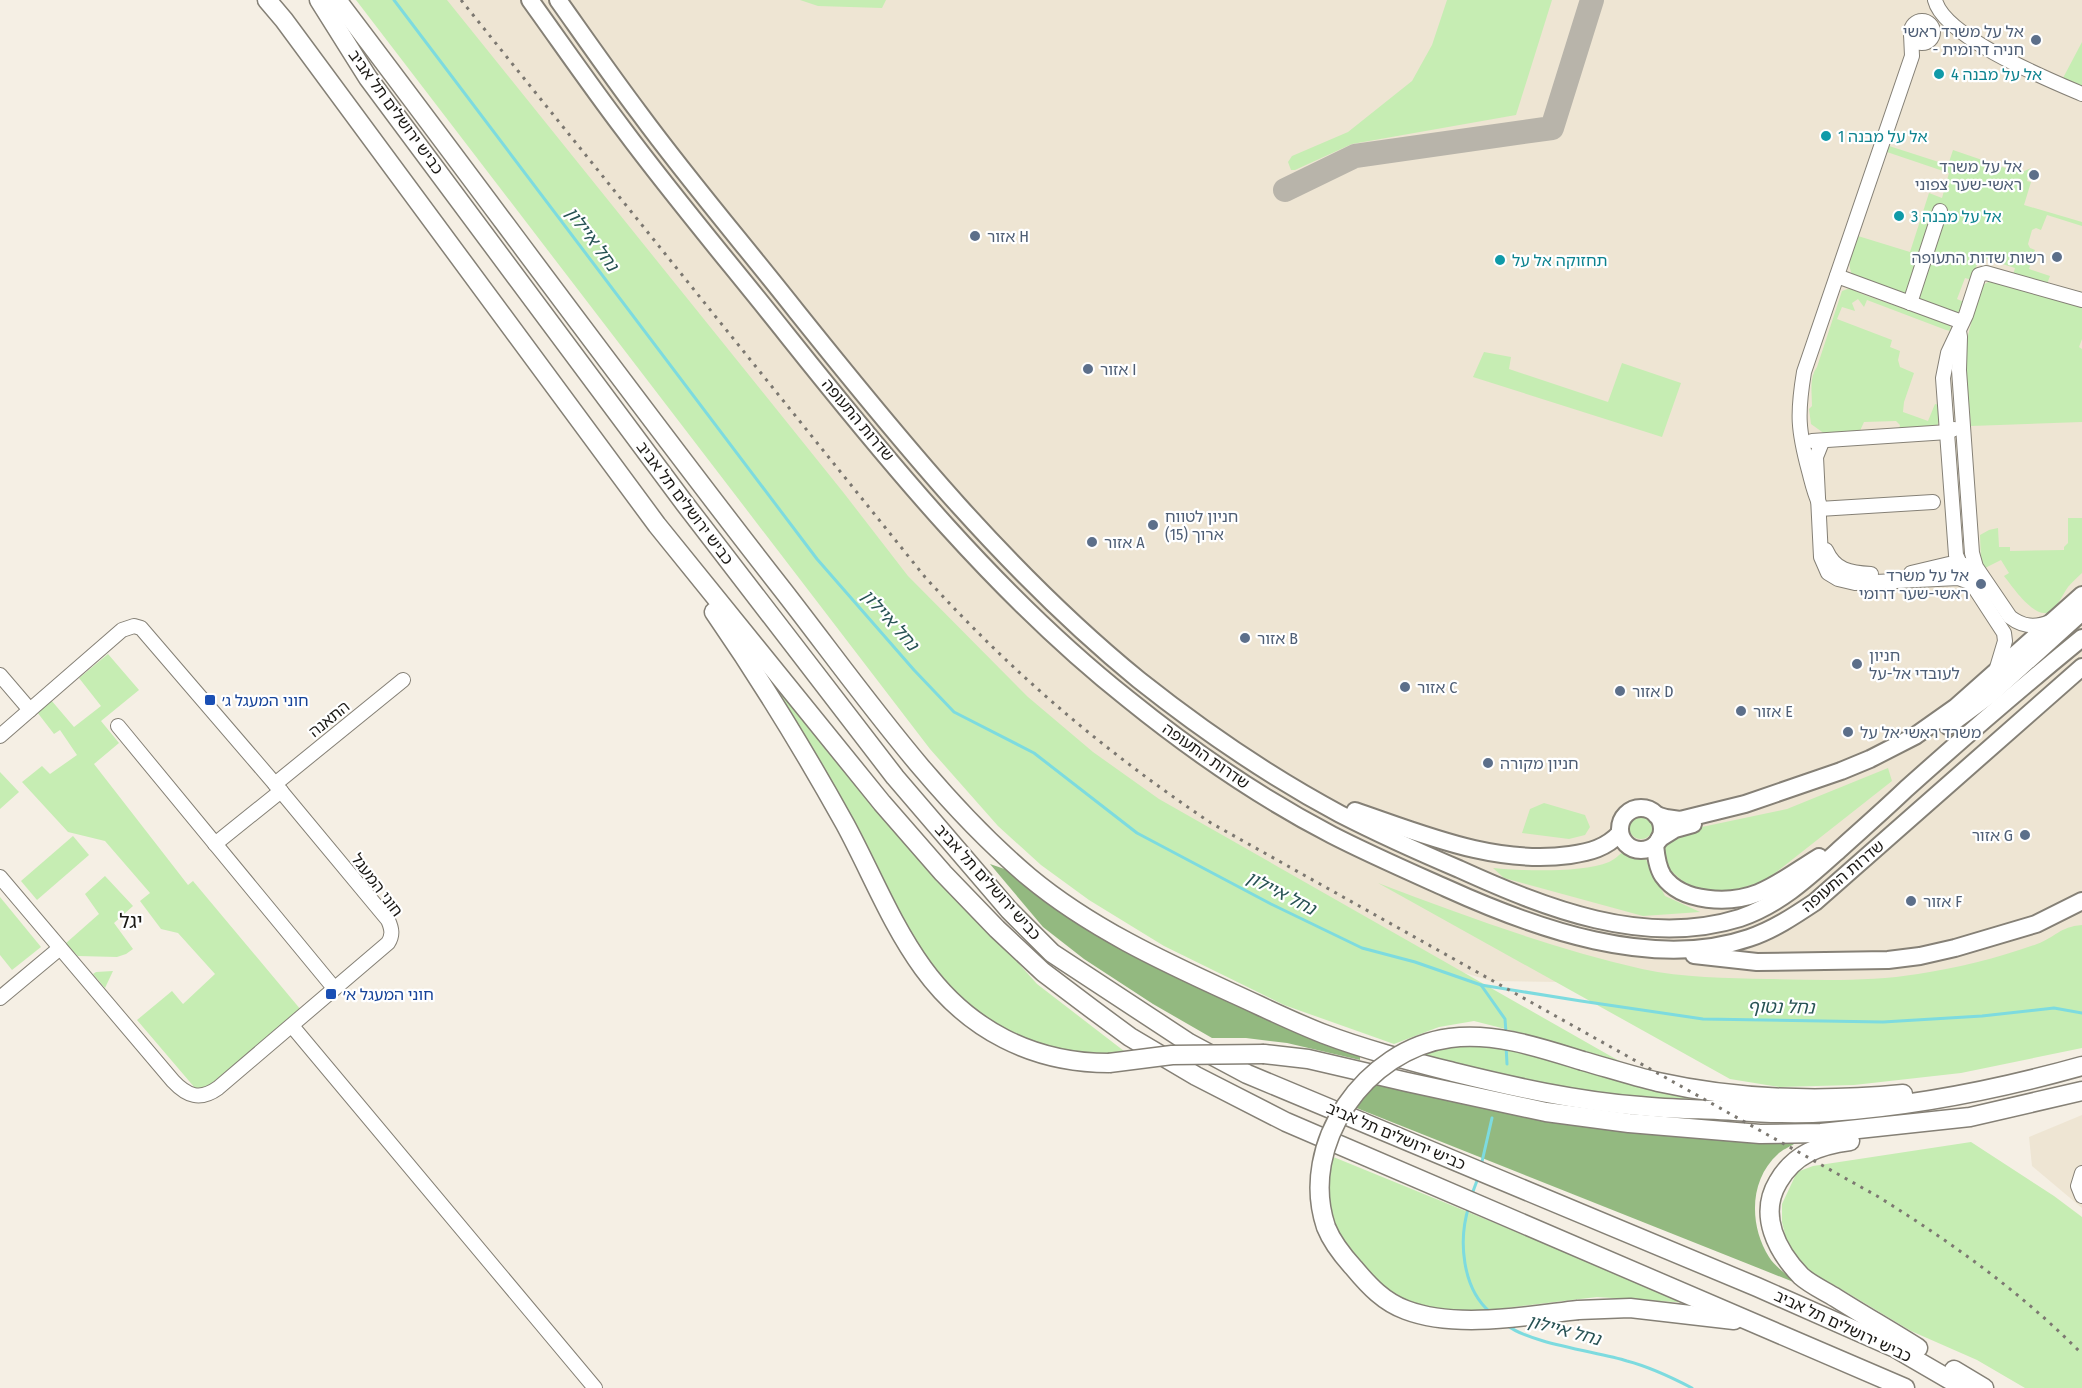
<svg xmlns="http://www.w3.org/2000/svg" width="2082" height="1388" viewBox="0 0 2082 1388" font-family="'Fira Sans Condensed','Noto Sans Hebrew',sans-serif">
	<style>
		.built { fill: #eee5d3 }
		.green { fill: #c6edb3 }
		.forest { fill: #93b980 }
		.lines { fill: none; stroke-linecap: round; stroke-linejoin: round }
		.stream { stroke: #7ddbdf; stroke-width: 3 }
		.taxiway { stroke: #b8b4aa; stroke-width: 24 }
		.minor-casing { stroke: #858076; stroke-width: 16 }
		.major-casing { stroke: #858076; stroke-width: 20 }
		.highway-casing { stroke: #858076; stroke-width: 21 }
		.minor { stroke: #fff; stroke-width: 14 }
		.major { stroke: #fff; stroke-width: 16 }
		.highway { stroke: #fff; stroke-width: 18 }
		.rail { stroke: #7c7871; stroke-width: 3; stroke-dasharray: 3 6; stroke-linecap: butt }
		.highway-bridge-casing { stroke: #858076; stroke-width: 21; stroke-linecap: butt }
		.highway-bridge { stroke: #fff; stroke-width: 18 }
		.service-dot { fill: #5c6f8a; stroke: #fff; stroke-width: 2 }
		.culture-dot { fill: #0f9aa8; stroke: #fff; stroke-width: 2 }
		.transit-dot { fill: #1a4fb4; stroke: #fff; stroke-width: 2 }
		.labels { text-anchor: middle; dominant-baseline: central; stroke-width: 4.5; stroke-linejoin: round; paint-order: stroke }
		.service-label { font-size: 16px; fill: #4e5e75; stroke: #fff; text-anchor: start }
		.culture-label { font-size: 16px; fill: #0d838f; stroke: #fff; text-anchor: start }
		.street-label { font-size: 16px; fill: #1a1814; stroke: #fff }
		.transit-label { font-size: 16px; fill: #164399; stroke: #fff; text-anchor: start }
		.water-label { font-size: 18px; font-style: italic; fill: #275254; stroke: #fff }
		.quarter-label { font-size: 20px; fill: #1a1814; stroke: #fff }
	</style>
	<rect width="100%" height="100%" fill="#f5efe4"/>
	<g class="built">
		<polygon points="409,0 2082,0 2082,989 1491,981 1360,941 890,611"/>
		<polygon points="2082,1115 2082,1208 2032,1166 2029,1137"/>
	</g>
	<g class="green">
		<polygon points="356,0 447,0 843,492 908,576 1028,697 1093,752 1159,799 1621,1062 1533,1036 1474,1021 1439,1027 1394,1044 1284,1005 1164,946 1089,900 1041,865 998,826 930,749"/>
		<polygon points="800,0 886,0 882,8 818,6"/>
		<polygon points="1447,0 1552,0 1516,115 1352,144 1295,170 1291,170 1288,162 1292,156 1348,132 1412,81 1432,45"/>
		<circle cx="1923" cy="32" r="8"/>
		<polygon points="2082,42 2082,87 2063,78"/>
		<path d="M1886,145L1948,165L1953,150L2020,173L2031,168L2027,181L2031,182L2024,205L2082,222V226L2047,215L2041,230L2036,228L2032,230L2028,244L2030,248L2035,250L2029,269L2050,276L2047,284L2013,275L2015,268L1984,258L1981,265L1977,264L1972,280L1965,278L1957,299L1964,302L1963,309L1958,312H1952L1854,277C1844,265 1854,249 1858,236L1910,252L1929,193L1942,198L1949,173L1884,151Z"/>
		<polygon points="1992,280 2082,307 2082,339 2079,347 2082,349 2082,422 1971,426 1967,381 1967,339 1981,286"/>
		<path d="M1850,288L1862,294L1950,325L1951,331L1946,330L1867,300L1864,307L1858,299L1852,303L1855,311L1842,307L1837,319L1892,340L1890,347L1900,351L1898,360L1900,367L1914,373L1904,402L1903,412L1928,421L1935,404L1939,405V421L1937,426L1899,429L1900,425L1896,421L1864,422L1859,433L1825,434L1811,424L1809,409L1812,406C1812,391 1809,378 1817,367L1842,291Z"/>
		<polygon points="1484,352 1511,357 1509,369 1608,402 1622,363 1681,383 1662,437 1473,377"/>
		<path d="M2068,518H2082V573C2077,578 2072,582 2068,587C2063,594 2058,606 2051,611C2036,622 2012,586 2004,576L2009,573L2001,560L1985,568L1981,561L1980,535L1989,530L1998,528L1999,547H2010V551L2064,550V547L2068,543Z"/>
		<polygon points="108,654 139,690 101,721 119,743 94,764 188,885 193,881 301,1010 206,1088 201,1090 195,1088 137,1020 172,991 183,1004 215,974 178,933 161,929 140,901 150,893 105,841 68,832 22,782 42,766 50,774 77,755 60,730 54,734 37,712 51,700 74,727 101,706 79,678"/>
		<polygon points="751,657 812,722 917,850 1037,984 1124,1051 1089,1058 1066,1056 983,1019 928,965"/>
		<polygon points="1888,768 1892,781 1765,881 1721,894 1688,886 1670,870 1660,850 1668,838 1678,832 1787,809"/>
		<polygon points="0,772 19,792 0,809"/>
		<polygon points="1544,803 1585,815 1590,827 1585,835 1569,839 1522,833 1530,809"/>
		<circle cx="1641" cy="827" r="12"/>
		<polygon points="73,836 89,855 37,900 21,881"/>
		<path d="M1624,851L1634,856H1644L1665,896L1700,912L1643,916L1504,878L1493,868C1522,871 1582,873 1609,862C1614,860 1620,854 1624,851Z"/>
		<polygon points="105,876 133,906 114,923 133,949 126,954 117,957 78,956 65,944 99,914 85,894"/>
		<path d="M1378,883C1465,916 1551,948 1642,969C1683,978 1727,978 1768,979C1818,980 1869,982 1918,974C1958,968 1999,958 2037,944C2056,937 2059,927 2082,925V1048L1961,1073L1854,1085L1779,1087L1730,1079Z"/>
		<polygon points="0,897 41,947 12,970 0,955"/>
		<polygon points="113,971 105,988 93,974 96,972"/>
		<polygon points="1465,1045 1511,1049 1701,1093 1726,1107 1632,1102 1410,1058 1435,1049"/>
		<polygon points="1971,1142 2054,1196 2082,1217 2082,1388 2025,1388 1977,1360 1911,1331 1836,1286 1812,1274 1796,1259 1787,1243 1782,1222 1782,1204 1797,1172 1813,1166"/>
		<polygon points="1331,1156 1690,1303 1597,1297 1464,1313 1443,1311 1397,1298 1380,1285 1338,1240 1329,1208 1327,1171"/>
	</g>
	<g class="forest">
		<polygon points="990,864 1016,873 1063,908 1360,1054 1360,1060 1287,1043 1246,1038 1212,1038 1153,1004 1084,959 1043,927"/>
		<path d="M1381,1081L1773,1140L1794,1144C1789,1147 1782,1150 1778,1154C1749,1180 1749,1225 1769,1257C1775,1267 1788,1275 1796,1283L1354,1107L1368,1090Z"/>
	</g>
	<g class="lines">
		<g class="stream">
			<polyline points="394,0 817,559 914,670 954,712 1034,753 1137,833 1271,904 1362,948 1415,962 1481,985 1505,1019 1506,1033"/>
			<polyline points="1481,985 1581,1001 1703,1019 1883,1022 1982,1016 2054,1008 2082,1013"/>
			<polyline points="1506,1045 1507,1064"/>
			<polyline points="1481,1166 1492,1118"/>
			<polyline points="1472,1194 1478,1178"/>
			<path d="M1469,1206C1458,1240 1462,1288 1490,1312"/>
			<path d="M1507,1325C1528,1343 1598,1352 1627,1361C1650,1367 1671,1377 1692,1388"/>
		</g>
		<polyline class="taxiway" points="1285,190 1355,156 1552,128 1592,0"/>
		<defs>
			<g id="minor">
				<path d="M1935,0C1944,37 2047,79 2082,94"/>
				<circle cx="1922" cy="32" r="11"/>
				<polyline points="1837,276 1962,322"/>
				<polyline points="1910,303 1940,211"/>
				<path d="M1959,331L1960,337L1959,370L1972,553L1976,567L2010,617C2023,627 2035,628 2050,622"/>
				<polyline points="1812,441 1948,432 1954,429"/>
				<polyline points="1822,442 1816,457 1821,557 1828,573 1838,579 1855,583 1958,578 1972,583"/>
				<path d="M1819,503C1814,492 1812,482 1809,471C1798,430 1797,414 1804,372L1912,56L1911,34"/>
				<polyline points="1819,509 1933,502"/>
				<path d="M1826,550C1835,570 1849,573 1871,574"/>
				<polyline points="1911,573 1949,564 1965,565"/>
				<polyline points="1996,671 2005,641 2004,633 1963,570 1956,555 1943,378 1948,353 1966,315 1979,275 1986,273 2082,300"/>
				<polyline points="0,675 30,710"/>
				<polyline points="118,726 334,988"/>
				<path d="M0,736L122,630L134,626L141,628L275,784L388,920C392,929 393,935 388,943L218,1088C200,1101 187,1096 173,1081L0,877"/>
				<polyline points="275,784 403,680"/>
				<polyline points="215,844 281,791"/>
				<polyline points="0,998 60,948"/>
				<polyline points="292,1026 595,1388"/>
				<polyline points="2082,1173 2078,1186 2082,1196"/>
			</g>
			<g id="major">
				<path d="M530,0C561,43 592,88 624,130C676,200 733,267 787,335C889,463 999,597 1128,699C1191,750 1259,797 1332,835C1369,854 1408,871 1446,888C1534,928 1653,971 1749,938C1773,930 1794,916 1815,902L2082,667"/>
				<path d="M558,0C585,38 612,77 640,114C690,182 745,246 797,312C901,442 1009,574 1139,680C1202,730 1269,776 1340,814C1379,834 1419,852 1459,869C1545,908 1644,948 1740,918C1779,905 1809,877 1839,850C1861,830 1884,810 1906,789C1963,738 2022,687 2082,638"/>
				<polyline points="1948,726 1990,695 2082,612"/>
				<circle cx="1641" cy="829" r="21"/>
				<path d="M1355,811C1425,835 1495,865 1570,855C1590,852 1606,848 1620,833"/>
				<polyline points="1656,815 1666,818 1680,820 1745,804 1841,771 1870,759 1915,736 1956,707 2082,595"/>
				<polyline points="1659,839 1675,829 1693,824"/>
				<path d="M1655,845C1656,855 1657,867 1663,876C1682,903 1730,904 1758,893C1780,884 1799,869 1819,857"/>
				<polyline points="1694,955 1757,962 1888,960 1920,956 1955,948 2036,924 2082,901"/>
			</g>
			<g id="highway">
				<polyline points="267,0 284,20 657,525 882,803 943,873 997,929 1043,972 1092,1009 1130,1037 1196,1076 1286,1122 1905,1388"/>
				<polyline points="319,0 368,78 685,504 895,777 1009,910 1052,953 1189,1043 1247,1074 1757,1287 1895,1348 1964,1388"/>
				<path d="M337,0C486,196 630,395 782,589C859,688 932,795 1029,877C1089,927 1162,961 1232,993C1263,1007 1293,1022 1324,1034C1366,1050 1410,1061 1453,1072C1514,1087 1576,1101 1640,1106C1666,1109 1692,1109 1718,1110C1755,1112 1792,1115 1829,1112C1915,1106 2000,1089 2082,1066"/>
				<path d="M714,612C761,680 805,752 845,824C871,872 891,924 923,968C968,1030 1033,1063 1109,1063"/>
				<polyline points="1264,1054 1308,1059 1407,1082 1546,1112 1629,1123 1760,1134 1821,1133 1970,1117 2082,1091"/>
				<path d="M1583,1061C1608,1068 1633,1076 1658,1082C1739,1100 1821,1102 1903,1094"/>
				<path d="M1850,1141C1819,1145 1794,1154 1778,1182C1758,1215 1777,1251 1801,1276C1811,1285 1825,1291 1836,1298C1863,1315 1891,1331 1918,1348"/>
				<polyline points="1578,1310 1630,1308 1734,1320"/>
				<polyline points="1954,1370 1984,1388"/>
			</g>
		</defs>
		<use href="#minor" class="minor-casing"/>
		<use href="#major" class="major-casing"/>
		<use href="#highway" class="highway-casing"/>
		<use href="#minor" class="minor"/>
		<use href="#major" class="major"/>
		<use href="#highway" class="highway"/>
		<path class="rail" d="M461,0L925,577C1013,674 1103,750 1211,823L1877,1196C1951,1242 2021,1292 2082,1354"/>
		<defs>
			<g id="highway-bridge">
				<polyline points="1109,1063 1172,1055 1264,1054"/>
				<path d="M1578,1310C1526,1316 1456,1329 1406,1310C1384,1302 1369,1286 1354,1268C1343,1256 1332,1242 1326,1227C1298,1144 1366,1049 1450,1038C1495,1032 1541,1048 1583,1061"/>
			</g>
		</defs>
		<use href="#highway-bridge" class="highway-bridge-casing"/>
		<use href="#highway-bridge" class="highway-bridge"/>
	</g>
	<g class="service-dot">
		<circle cx="2036" cy="40" r="6"/>
		<circle cx="2034" cy="175" r="6"/>
		<circle cx="975" cy="236" r="6"/>
		<circle cx="2057" cy="257" r="6"/>
		<circle cx="1088" cy="369" r="6"/>
		<circle cx="1153" cy="525" r="6"/>
		<circle cx="1092" cy="542" r="6"/>
		<circle cx="1981" cy="584" r="6"/>
		<circle cx="1245" cy="638" r="6"/>
		<circle cx="1857" cy="664" r="6"/>
		<circle cx="1405" cy="687" r="6"/>
		<circle cx="1620" cy="691" r="6"/>
		<circle cx="1741" cy="711" r="6"/>
		<circle cx="1848" cy="732" r="6"/>
		<circle cx="1488" cy="763" r="6"/>
		<circle cx="2025" cy="835" r="6"/>
		<circle cx="1911" cy="901" r="6"/>
	</g>
	<g class="culture-dot">
		<circle cx="1939" cy="74" r="6"/>
		<circle cx="1826" cy="136" r="6"/>
		<circle cx="1899" cy="216" r="6"/>
		<circle cx="1500" cy="260" r="6"/>
	</g>
	<g class="transit-dot">
		<rect x="204" y="694" width="12" height="12" rx="3"/>
		<rect x="325" y="988" width="12" height="12" rx="3"/>
	</g>
	<g class="labels">
		<g class="service-label">
			<text x="2024" y="31" text-anchor="end">אל על משרד ראשי<tspan x="2024" dy="18">- חניה דרומית</tspan></text>
			<text x="2022" y="166" text-anchor="end">אל על משרד<tspan x="2022" dy="18">ראשי-שער צפוני</tspan></text>
			<text x="987" y="236">אזור H</text>
			<text x="2045" y="257" text-anchor="end">רשות שדות התעופה</text>
			<text x="1100" y="369">אזור I</text>
			<text x="1165" y="516">חניון לטווח<tspan x="1165" dy="18">ארוך (15)</tspan></text>
			<text x="1104" y="542">אזור A</text>
			<text x="1969" y="575" text-anchor="end">אל על משרד<tspan x="1969" dy="18">ראשי-שער דרומי</tspan></text>
			<text x="1257" y="638">אזור B</text>
			<text x="1869" y="655">חניון<tspan x="1869" dy="18">לעובדי אל-על</tspan></text>
			<text x="1417" y="687">אזור C</text>
			<text x="1632" y="691">אזור D</text>
			<text x="1753" y="711">אזור E</text>
			<text x="1860" y="732">משרד ראשי אל על</text>
			<text x="1500" y="763">חניון מקורה</text>
			<text x="2013" y="835" text-anchor="end">אזור G</text>
			<text x="1923" y="901">אזור F</text>
		</g>
		<g class="culture-label">
			<text x="1951" y="74">אל על מבנה 4</text>
			<text x="1838" y="136">אל על מבנה 1</text>
			<text x="1911" y="216">אל על מבנה 3</text>
			<text x="1512" y="260">תחזוקה אל על</text>
		</g>
		<g class="street-label">
			<text transform="translate(396 112) rotate(54)">כביש ירושלים תל אביב</text>
			<text transform="translate(858 420) rotate(50)">שדרות התעופה</text>
			<text transform="translate(685 503) rotate(53)">כביש ירושלים תל אביב</text>
			<text transform="translate(329 719) rotate(-39)">התאנה</text>
			<text transform="translate(1206 756) rotate(35)">שדרות התעופה</text>
			<text transform="translate(1843 876) rotate(-40)">שדרות התעופה</text>
			<text transform="translate(988 882) rotate(48)">כביש ירושלים תל אביב</text>
			<text transform="translate(377 885) rotate(53)">חוני המעגל</text>
			<text transform="translate(1396 1136) rotate(23)">כביש ירושלים תל אביב</text>
			<text transform="translate(1843 1326) rotate(25)">כביש ירושלים תל אביב</text>
		</g>
		<g class="transit-label">
			<text x="222" y="700">חוני המעגל ג׳</text>
			<text x="343" y="994">חוני המעגל א׳</text>
		</g>
		<g class="water-label">
			<text transform="translate(592 239) rotate(53)">נחל איילון</text>
			<text transform="translate(890 620) rotate(48)">נחל איילון</text>
			<text transform="translate(1281 893) rotate(27)">נחל איילון</text>
			<text transform="translate(1781 1007) rotate(1)">נחל נטוף</text>
			<text transform="translate(1564 1330) rotate(15)">נחל איילון</text>
		</g>
		<g class="quarter-label">
			<text x="131" y="921">יגל</text>
		</g>
	</g>
</svg>
